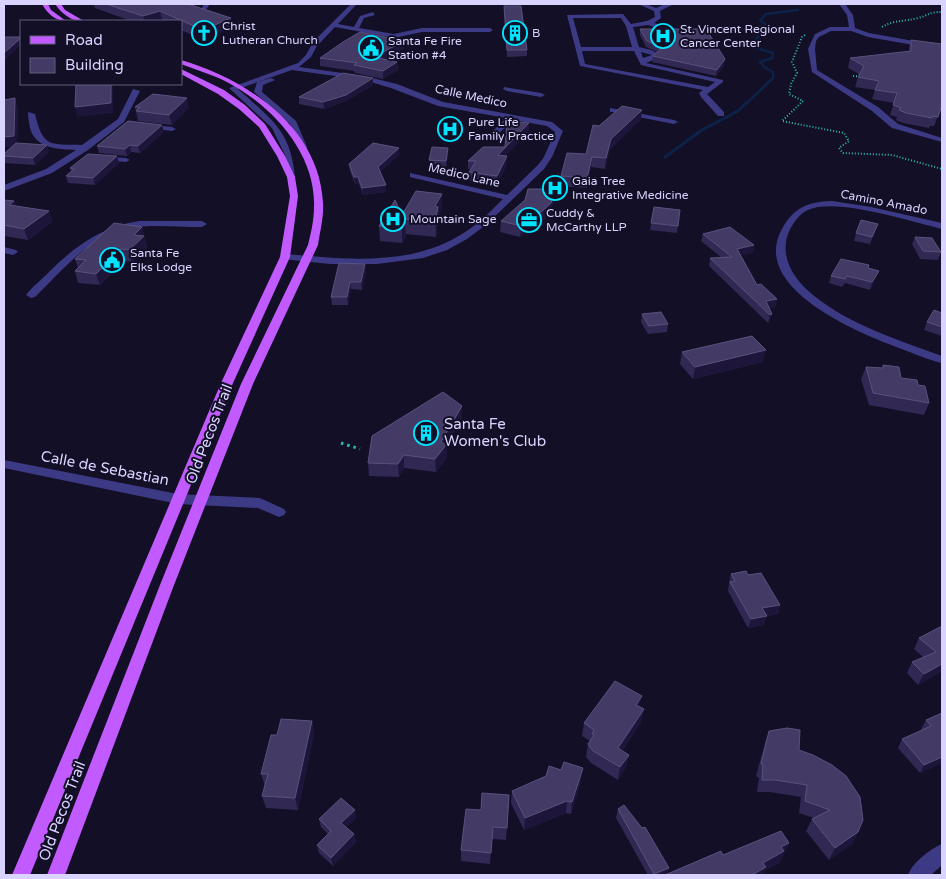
<svg xmlns="http://www.w3.org/2000/svg" width="946" height="879" viewBox="0 0 946 879" font-family="'Varela Round',sans-serif">
	<style>
		.lines { fill: none; stroke-linecap: round; stroke-linejoin: round }
		.stream-far1 { stroke: #0c2248; stroke-width: 2.5 }
		.stream { stroke: #0c2248; stroke-width: 3 }
		.path-far1 { stroke: #2fb8b0; stroke-width: 2; stroke-dasharray: 1 2; stroke-linecap: butt }
		.path { stroke: #2fb8b0; stroke-width: 3; stroke-dasharray: 2.5 4; stroke-linecap: butt }
		.minor { fill: #3d3a85; fill-rule: evenodd }
		.major { fill: #c25bff; fill-rule: evenodd }
		.wall { fill: #312854 }
		.shaded-wall { fill: #1d163a }
		.building { fill: #433a66; stroke: #5a527e }
		.labels { text-anchor: middle; dominant-baseline: central; stroke-width: 4; stroke-linejoin: round; paint-order: stroke }
		.far-poi-label { font-size: 12px; fill: #d9d4ff; stroke: #130f26; text-anchor: start }
		.far-street-label { font-size: 12px; fill: #d9d4ff; stroke: #130f26 }
		.poi-label { font-size: 15px; fill: #d9d4ff; stroke: #130f26; text-anchor: start }
		.street-label { font-size: 15px; fill: #d9d4ff; stroke: #130f26 }
	</style>
	<rect width="100%" height="100%" fill="#130f26"/>
	<g class="lines">
		<polyline class="stream-far1" points="746,104 773,78 773,72 764,67 760,62 772,58 773,53 749,46 760,35 775,30 760,21 766,14 798,10"/>
		<polyline class="stream" points="665,157 702,130 738,111 747,102"/>
		<g class="path-far1">
			<path d="M882,27C896,19 904,22 918,18C930,15 928,12 942,12"/>
			<polyline points="805,35 802,37 792,62 797,73 791,84 789,94 803,101 782,121 844,133 849,141 839,148 843,153 892,155 942,169"/>
			<polyline points="853,76 862,77"/>
		</g>
		<polyline class="path" points="341,443 360,449"/>
		<g class="minor">
			<polygon points="204,4 210,4 202,15 189,7 192,5 201,10"/>
			<path d="M351,4H357L338,24L354,27L360,16L373,12L375,15L364,18L359,28L394,34L422,28H490L493,30L490,32H422L394,38L335,27L317,46L311,57L299,67L364,76L397,84L443,102L552,122L563,131L552,157L544,169L487,224L467,239L447,250L423,258L377,264H330L282,259L280,257L285,254C343,259 410,267 462,234C477,225 490,212 503,199L410,177V173L507,195L538,165L544,157L555,132L547,126L514,120L490,141L486,139L487,137L506,118L438,106L391,88L364,80L292,70L238,89C270,118 291,130 295,177L288,179L285,155L272,128L229,88L298,63L306,55L313,42L286,40L283,38L284,37L316,39Z"/>
			<path d="M638,4H646L656,8L665,4H674L660,11L661,18L654,23L684,32L673,34L648,25L633,27L639,47L651,50L659,54L653,60L646,63L723,80V82L707,94L724,112V116H718L701,97L699,93L703,90L580,66L567,15L623,14L631,24L647,21L655,17L654,11ZM573,18H621L626,26L632,47H581ZM582,51H634L641,65L715,82L708,87L585,64ZM641,52L652,55L643,58Z"/>
			<polygon points="839,4 845,4 853,15 855,28 869,33 942,46 942,50 868,37 851,31 831,31 819,37 816,41 815,49 817,70 878,107 898,124 942,138 942,142 892,128 872,111 812,72 808,49 815,34 830,27 849,27 847,15"/>
			<polygon points="271,78 275,80 263,85 262,92 296,121 307,147 306,149 299,147 290,124 254,92 257,82"/>
			<polygon points="504,87 541,93 545,95 541,97 507,91 503,89"/>
			<path d="M133,89L140,91L124,122L88,150L52,173L4,191V185L46,169L76,150C58,149 36,149 30,128C29,123 28,117 28,112L35,114C43,148 50,144 82,145L118,119Z"/>
			<polygon points="610,108 674,120 678,122 674,124 613,112 610,112"/>
			<polygon points="145,124 172,127 176,129 172,131 148,128 145,128"/>
			<polygon points="99,156 126,158 130,160 126,162 102,160 99,160"/>
			<path d="M832,201L871,207L942,223V229C912,222 836,197 808,210C797,215 787,231 786,243C783,264 798,283 813,295C850,325 898,340 942,356V363C928,360 913,353 899,348C859,333 749,288 782,229C794,207 808,202 832,201Z"/>
			<path d="M139,221H202L207,224L202,227C178,227 153,224 129,228C90,235 62,271 35,297L31,298L26,295C32,287 41,280 48,273C75,246 101,227 139,221Z"/>
			<polygon points="4,247 16,250 18,252 13,255 4,253"/>
			<polygon points="4,460 178,494 260,498 284,509 286,512 284,515 279,517 258,508 178,504 4,468"/>
			<path d="M942,844V865L931,875H908C912,863 930,849 942,844Z"/>
		</g>
		<g class="major">
			<path d="M42,4H48L51,10L66,21C55,21 47,13 42,4Z"/>
			<path d="M55,4H61L65,10L84,21C72,22 62,14 55,4Z"/>
			<path d="M181,60C248,80 319,127 323,203C324,217 320,231 318,245L253,384L174,585L65,875H47L160,585L241,384L308,245C311,233 314,220 314,207C316,156 276,110 234,86C218,76 199,71 181,64Z"/>
			<polygon points="181,69 224,90 245,105 265,124 285,156 295,177 298,196 290,257 233,383 30,875 12,875 221,383 280,257 290,196 287,177 277,156 259,127 239,109 218,94 181,74"/>
		</g>
	</g>
	<g class="wall">
		<polygon points="94,4 188,4 231,18 233,27 204,40 181,30 181,21 131,21 95,8"/>
		<polygon points="504,6 527,50 527,56 507,57"/>
		<polygon points="640,29 725,59 724,66 716,76 652,62 653,56 657,52 646,47 640,35"/>
		<polygon points="4,37 6,59 4,59"/>
		<polygon points="911,40 942,44 942,106 934,126 930,126 929,128 903,123 896,120 897,117 890,115 894,103 872,99 875,90 855,87 859,74 848,68 850,58 909,52 909,48"/>
		<polygon points="404,41 404,48 384,59 397,62 398,70 383,79 355,73 354,71 320,66 320,58"/>
		<polygon points="373,78 373,85 346,101 324,109 299,104 299,97"/>
		<polygon points="135,107 189,107 172,125 138,121"/>
		<polygon points="18,108 17,143 47,145 49,152 35,165 4,163 4,154 12,146 4,147"/>
		<polygon points="642,110 641,119 610,149 605,169 591,167 587,188 560,186 561,176 586,154 599,126"/>
		<polygon points="529,131 505,156 507,156 507,164 497,184 470,181 469,172 472,169 468,169 468,161 505,147"/>
		<polygon points="164,132 140,153 131,152 127,156 99,153 97,146"/>
		<polygon points="399,148 399,155 380,172 386,192 363,195 359,184 355,184 350,171 349,164"/>
		<polygon points="448,148 448,155 446,168 429,167 429,160"/>
		<polygon points="119,163 95,185 68,183 66,176 71,172 70,168"/>
		<polygon points="555,189 554,200 550,214 537,226 532,225 520,237 500,232 501,221"/>
		<polygon points="4,200 14,201 16,206 49,211 52,222 28,240 4,236"/>
		<polygon points="654,207 680,210 677,233 650,230"/>
		<polygon points="442,208 438,216 438,221 436,237 406,234 406,237 402,243 380,241 379,226 402,215"/>
		<polygon points="878,224 870,244 854,241 856,233"/>
		<polygon points="142,227 147,247 132,262 125,261 100,285 78,283 75,271 78,268 75,259"/>
		<polygon points="703,234 754,245 753,253 741,255 757,285 777,299 775,307 769,308 770,322 768,323 709,266 710,258 722,258 701,241"/>
		<polygon points="915,237 941,252 938,260 920,259 912,244"/>
		<polygon points="339,263 366,271 362,290 351,289 348,305 332,305 331,297"/>
		<polygon points="869,265 868,268 879,271 876,278 870,290 845,283 842,287 829,283 831,276"/>
		<polygon points="942,313 942,336 924,330 927,322"/>
		<polygon points="642,314 668,324 667,332 648,334 641,322"/>
		<polygon points="682,352 763,362 693,379 680,364"/>
		<polygon points="883,365 901,378 918,385 929,403 924,415 869,405 861,379 866,367 882,368"/>
		<polygon points="462,406 462,418 446,446 447,458 436,472 404,468 399,477 369,476 368,463"/>
		<polygon points="731,574 748,575 780,605 778,614 766,616 764,625 748,628 728,591 729,584 729,583"/>
		<polygon points="942,626 942,671 918,685 907,673 912,662 924,658 914,649 919,638"/>
		<polygon points="639,707 644,709 641,722 622,751 629,755 626,767 618,780 591,763 586,757 588,744 590,741 582,736 584,723"/>
		<polygon points="942,713 942,763 920,773 898,748 902,739 923,730 921,729 926,720"/>
		<polygon points="312,721 314,733 298,810 266,808 262,796 265,786 261,774 277,735"/>
		<polygon points="769,731 799,750 858,832 852,844 829,860 806,831 812,819 814,818 799,813 801,797 770,792 757,792 759,778 756,776 765,743"/>
		<polygon points="581,781 571,814 566,813 524,830 511,803 512,791"/>
		<polygon points="509,795 506,840 492,839 490,864 461,861 461,850 481,810"/>
		<polygon points="618,809 669,868 667,874 723,855 789,843 779,863 764,871 762,875 648,875 616,818"/>
		<polygon points="356,818 346,827 354,834 356,842 333,866 319,853 317,845 328,834 321,827 319,819"/>
	</g>
	<g class="shaded-wall">
		<polygon points="160,11 162,21 144,21 143,16"/>
		<polygon points="231,18 233,27 204,40 203,30"/>
		<polygon points="21,38 21,45 6,59 4,53"/>
		<polygon points="404,41 404,48 374,65 374,57"/>
		<polygon points="725,59 724,66 716,76 717,70"/>
		<polygon points="397,62 398,70 383,79 383,71"/>
		<polygon points="373,78 373,85 346,101 324,109 323,102"/>
		<polygon points="111,84 113,84 113,113 77,117 75,107"/>
		<polygon points="15,98 18,108 17,146 4,147 4,137"/>
		<polygon points="187,98 189,107 172,125 169,115"/>
		<polygon points="642,110 641,119 610,149 605,169 606,158 611,139"/>
		<polygon points="529,123 529,131 498,163 498,155"/>
		<polygon points="162,125 164,132 140,153 138,146"/>
		<polygon points="47,145 49,152 35,165 33,158"/>
		<polygon points="130,145 131,152 127,156 125,149"/>
		<polygon points="399,148 399,155 378,174 378,167"/>
		<polygon points="448,148 448,155 446,168 446,161"/>
		<polygon points="117,156 119,163 95,185 93,178"/>
		<polygon points="507,156 507,164 497,184 497,176"/>
		<polygon points="592,157 591,167 587,188 587,178"/>
		<polygon points="354,177 358,177 359,184 355,184"/>
		<polygon points="386,185 386,192 363,195 362,188"/>
		<polygon points="555,189 554,200 550,214 537,226 538,215"/>
		<polygon points="442,194 442,208 438,216 438,221 436,237 435,206"/>
		<polygon points="14,201 18,212 9,205"/>
		<polygon points="49,211 52,222 28,240 24,229"/>
		<polygon points="532,214 532,225 520,237 521,226"/>
		<polygon points="405,222 406,237 402,243 402,229"/>
		<polygon points="142,227 147,247 132,262 129,250 134,235"/>
		<polygon points="754,245 753,253 736,257 737,249"/>
		<polygon points="121,249 125,261 100,285 96,274"/>
		<polygon points="365,264 366,271 362,290 361,282"/>
		<polygon points="879,271 876,278 870,290 872,282"/>
		<polygon points="350,282 351,289 348,305 347,297"/>
		<polygon points="777,299 775,307 764,309 766,301"/>
		<polygon points="772,314 770,322 768,323 770,315"/>
		<polygon points="766,350 763,362 693,379 695,367"/>
		<polygon points="462,406 462,418 446,446 447,458 436,472 435,459 441,442"/>
		<polygon points="404,455 404,468 399,477 398,464"/>
		<polygon points="780,605 778,614 760,617 762,608"/>
		<polygon points="767,616 764,625 748,628 751,619"/>
		<polygon points="942,664 942,671 918,685 924,674"/>
		<polygon points="642,696 639,708 636,705"/>
		<polygon points="644,709 641,722 615,761 618,748"/>
		<polygon points="312,721 314,733 298,810 295,798"/>
		<polygon points="629,755 626,767 618,780 620,767"/>
		<polygon points="942,757 942,763 920,773 924,765"/>
		<polygon points="583,768 581,781 571,814 572,802"/>
		<polygon points="567,801 566,813 524,830 525,818"/>
		<polygon points="355,810 356,818 343,831 341,823"/>
		<polygon points="858,832 852,844 829,860 835,848"/>
		<polygon points="354,834 356,842 333,866 331,858"/>
		<polygon points="789,843 779,863 764,871 762,875 752,875 763,863 781,847"/>
		<polygon points="669,868 667,875 654,875 654,874"/>
	</g>
	<g class="building">
		<polygon points="106,4 188,4 231,18 203,30 160,11 143,16"/>
		<polygon points="504,6 521,6 527,50 507,50"/>
		<polygon points="640,29 706,29 725,59 717,70 653,56 662,48 647,41"/>
		<polygon points="360,32 404,41 374,57 397,62 383,71 354,65 357,63 320,58 343,42"/>
		<polygon points="4,37 21,37 21,38 4,53"/>
		<polygon points="911,40 942,44 942,105 938,117 933,116 932,118 906,113 899,110 901,108 893,105 897,93 875,90 879,81 858,77 864,66 850,58 911,51"/>
		<polygon points="343,73 373,78 346,95 323,102 299,97"/>
		<polygon points="76,84 111,84 111,103 75,107"/>
		<polygon points="153,94 187,98 169,115 136,111 140,107 135,107"/>
		<polygon points="15,98 14,136 4,137 4,100"/>
		<polygon points="622,106 642,110 611,139 606,158 592,157 587,178 561,176 567,153 586,154 593,125 599,126"/>
		<polygon points="128,121 162,125 138,146 130,145 125,149 97,146"/>
		<polygon points="507,121 529,123 498,155 507,156 497,176 469,172 476,161 468,161 483,147 505,147"/>
		<polygon points="16,143 47,145 33,158 4,156 4,154"/>
		<polygon points="373,143 399,148 378,167 386,185 362,188 358,177 354,177 349,164"/>
		<polygon points="432,147 448,148 446,161 429,160"/>
		<polygon points="88,154 117,156 93,178 66,176 74,169 70,168"/>
		<polygon points="528,189 555,189 551,203 538,215 532,214 521,226 501,221 525,200"/>
		<polygon points="416,191 442,194 435,206 438,207 435,222 404,219 405,222 402,229 379,226 395,200 402,215"/>
		<polygon points="4,200 14,201 9,205 49,211 24,229 4,225"/>
		<polygon points="654,207 680,210 678,226 651,223"/>
		<polygon points="861,220 878,224 872,237 856,233"/>
		<polygon points="114,223 142,227 134,235 144,236 129,250 121,249 96,274 75,271 86,260 75,259"/>
		<polygon points="730,227 754,245 737,249 757,285 761,284 777,299 766,301 772,314 770,315 710,258 732,257 703,234"/>
		<polygon points="915,237 932,238 941,252 923,251"/>
		<polygon points="841,259 869,265 868,268 879,271 872,282 847,276 845,279 831,276"/>
		<polygon points="339,263 365,264 361,282 350,282 347,297 331,297"/>
		<polygon points="934,310 942,313 942,327 927,322"/>
		<polygon points="661,312 668,324 649,326 642,314"/>
		<polygon points="752,336 766,350 695,367 682,352"/>
		<polygon points="883,365 899,367 901,378 917,380 918,385 925,386 929,403 873,393 866,367 883,368"/>
		<polygon points="443,392 462,406 441,442 446,445 435,459 404,455 398,464 368,463 372,436"/>
		<polygon points="746,571 748,575 761,573 780,605 762,608 767,616 751,619 730,582 735,581 731,574"/>
		<polygon points="942,626 942,664 924,674 912,662 936,652 919,638"/>
		<polygon points="615,681 642,696 636,705 644,709 618,748 629,755 620,767 593,751 588,744 594,735 592,734 594,730 584,723"/>
		<polygon points="942,713 942,757 924,765 902,739 931,726 926,720"/>
		<polygon points="281,719 312,721 295,798 262,796 268,774 261,774 271,735 277,735"/>
		<polygon points="787,728 800,730 799,750 813,755 832,765 846,776 860,797 863,820 858,832 835,848 812,819 830,810 805,801 807,785 775,780 762,780 763,765 761,764 769,731"/>
		<polygon points="564,762 583,768 572,802 567,801 525,818 512,791 546,776 549,766 561,770"/>
		<polygon points="482,793 509,795 507,828 493,827 491,853 461,850 466,809 481,810"/>
		<polygon points="341,798 355,810 341,823 354,834 331,858 317,845 331,831 319,819"/>
		<polygon points="624,805 642,828 645,827 669,868 654,874 618,809"/>
		<polygon points="781,831 789,843 781,847 784,851 763,863 766,867 752,875 665,875 721,851 723,855"/>
	</g>
	<defs>
		<symbol id="church-ring" viewBox="-11 -11 22 22"><circle r="9.5" fill="#130f26" stroke="#00e5ff" stroke-width="1.5"/><path d="M-1.2-6h2.4v3.5h3.3v2.4h-3.3V6h-2.4V-.1h-3.3v-2.4h3.3Z" fill="#00e5ff"/></symbol>
		<symbol id="building-ring" viewBox="-11 -11 22 22"><circle r="9.5" fill="#130f26" stroke="#00e5ff" stroke-width="1.5"/><path d="M-4-6H4V6H1V3H-1V6H-4ZM-2.5-4.3h1.7v1.8h-1.7ZM.8-4.3h1.7v1.8H.8ZM-2.5-1h1.7V.8h-1.7ZM.8-1h1.7V.8H.8Z" fill="#00e5ff"/></symbol>
		<symbol id="hospital-ring" viewBox="-11 -11 22 22"><circle r="9.5" fill="#130f26" stroke="#00e5ff" stroke-width="1.5"/><path d="M-5-5h3v3.5h4V-5h3V5h-3V1.5h-4V5h-3Z" fill="#00e5ff"/></symbol>
		<symbol id="civic-ring" viewBox="-11 -11 22 22"><circle r="9.5" fill="#130f26" stroke="#00e5ff" stroke-width="1.5"/><path d="M-.6-6.5H3V-4.5H.6V-3L4-1V1h2V6H-6V1h2V-1L-.6-3ZM-1.2 2.5V6h2.4V2.5Z" fill="#00e5ff"/></symbol>
		<symbol id="office-ring" viewBox="-11 -11 22 22"><circle r="9.5" fill="#130f26" stroke="#00e5ff" stroke-width="1.5"/><path d="M-6-3h4V-5.5h4V-3h4V5H-6ZM-1-4.5V-3h2v-1.5ZM-6 0V1H6V0Z" fill="#00e5ff"/></symbol>
	</defs>
	<g fill-rule="evenodd">
		<use href="#church-ring" x="190" y="19" width="28" height="28"/>
		<use href="#building-ring" x="501" y="19" width="28" height="28"/>
		<use href="#hospital-ring" x="649" y="22" width="28" height="28"/>
		<use href="#civic-ring" x="357" y="34" width="28" height="28"/>
		<use href="#hospital-ring" x="436" y="115" width="28" height="28"/>
		<use href="#hospital-ring" x="541" y="174" width="28" height="28"/>
		<use href="#hospital-ring" x="379" y="205" width="28" height="28"/>
		<use href="#office-ring" x="515" y="206" width="28" height="28"/>
		<use href="#civic-ring" x="98" y="246" width="28" height="28"/>
		<use href="#building-ring" x="412" y="419" width="28" height="28"/>
	</g>
	<g class="labels">
		<g class="far-poi-label">
			<text x="222" y="26">Christ<tspan x="222" dy="14">Lutheran Church</tspan></text>
			<text x="680" y="29">St. Vincent Regional<tspan x="680" dy="14">Cancer Center</tspan></text>
			<text x="532" y="33">B</text>
			<text x="388" y="41">Santa Fe Fire<tspan x="388" dy="14">Station #4</tspan></text>
			<text x="468" y="122">Pure Life<tspan x="468" dy="14">Family Practice</tspan></text>
			<text x="572" y="181">Gaia Tree<tspan x="572" dy="14">Integrative Medicine</tspan></text>
			<text x="546" y="213">Cuddy &amp;<tspan x="546" dy="14">McCarthy LLP</tspan></text>
			<text x="410" y="219">Mountain Sage</text>
			<text x="130" y="253">Santa Fe<tspan x="130" dy="14">Elks Lodge</tspan></text>
		</g>
		<g class="far-street-label">
			<text transform="translate(471 96) rotate(12)">Calle Medico</text>
			<text transform="translate(464 175) rotate(13)">Medico Lane</text>
			<text transform="translate(884 202) rotate(11)">Camino Amado</text>
		</g>
		<g class="poi-label">
			<text x="444" y="424">Santa Fe<tspan x="444" dy="17">Women's Club</tspan></text>
		</g>
		<g class="street-label">
			<text transform="translate(209 434) rotate(-69)">Old Pecos Trail</text>
			<text transform="translate(105 468) rotate(11)">Calle de Sebastian</text>
			<text transform="translate(62 811) rotate(-69)">Old Pecos Trail</text>
		</g>
	</g>
	<rect width="946" height="879" fill="none" stroke="#d9d4ff" stroke-width="10"/>
	<rect x="20" y="20" width="162" height="65" fill="#130f26" stroke="#625e7d"/>
	<rect x="30" y="36" width="25" height="8" fill="#c25bff" stroke="#625e7d"/>
	<text x="65" y="45" font-size="15" fill="#d9d4ff">Road</text>
	<rect x="30" y="58" width="25" height="15" fill="#433a66" stroke="#625e7d"/>
	<text x="65" y="70" font-size="15" fill="#d9d4ff">Building</text>
</svg>
